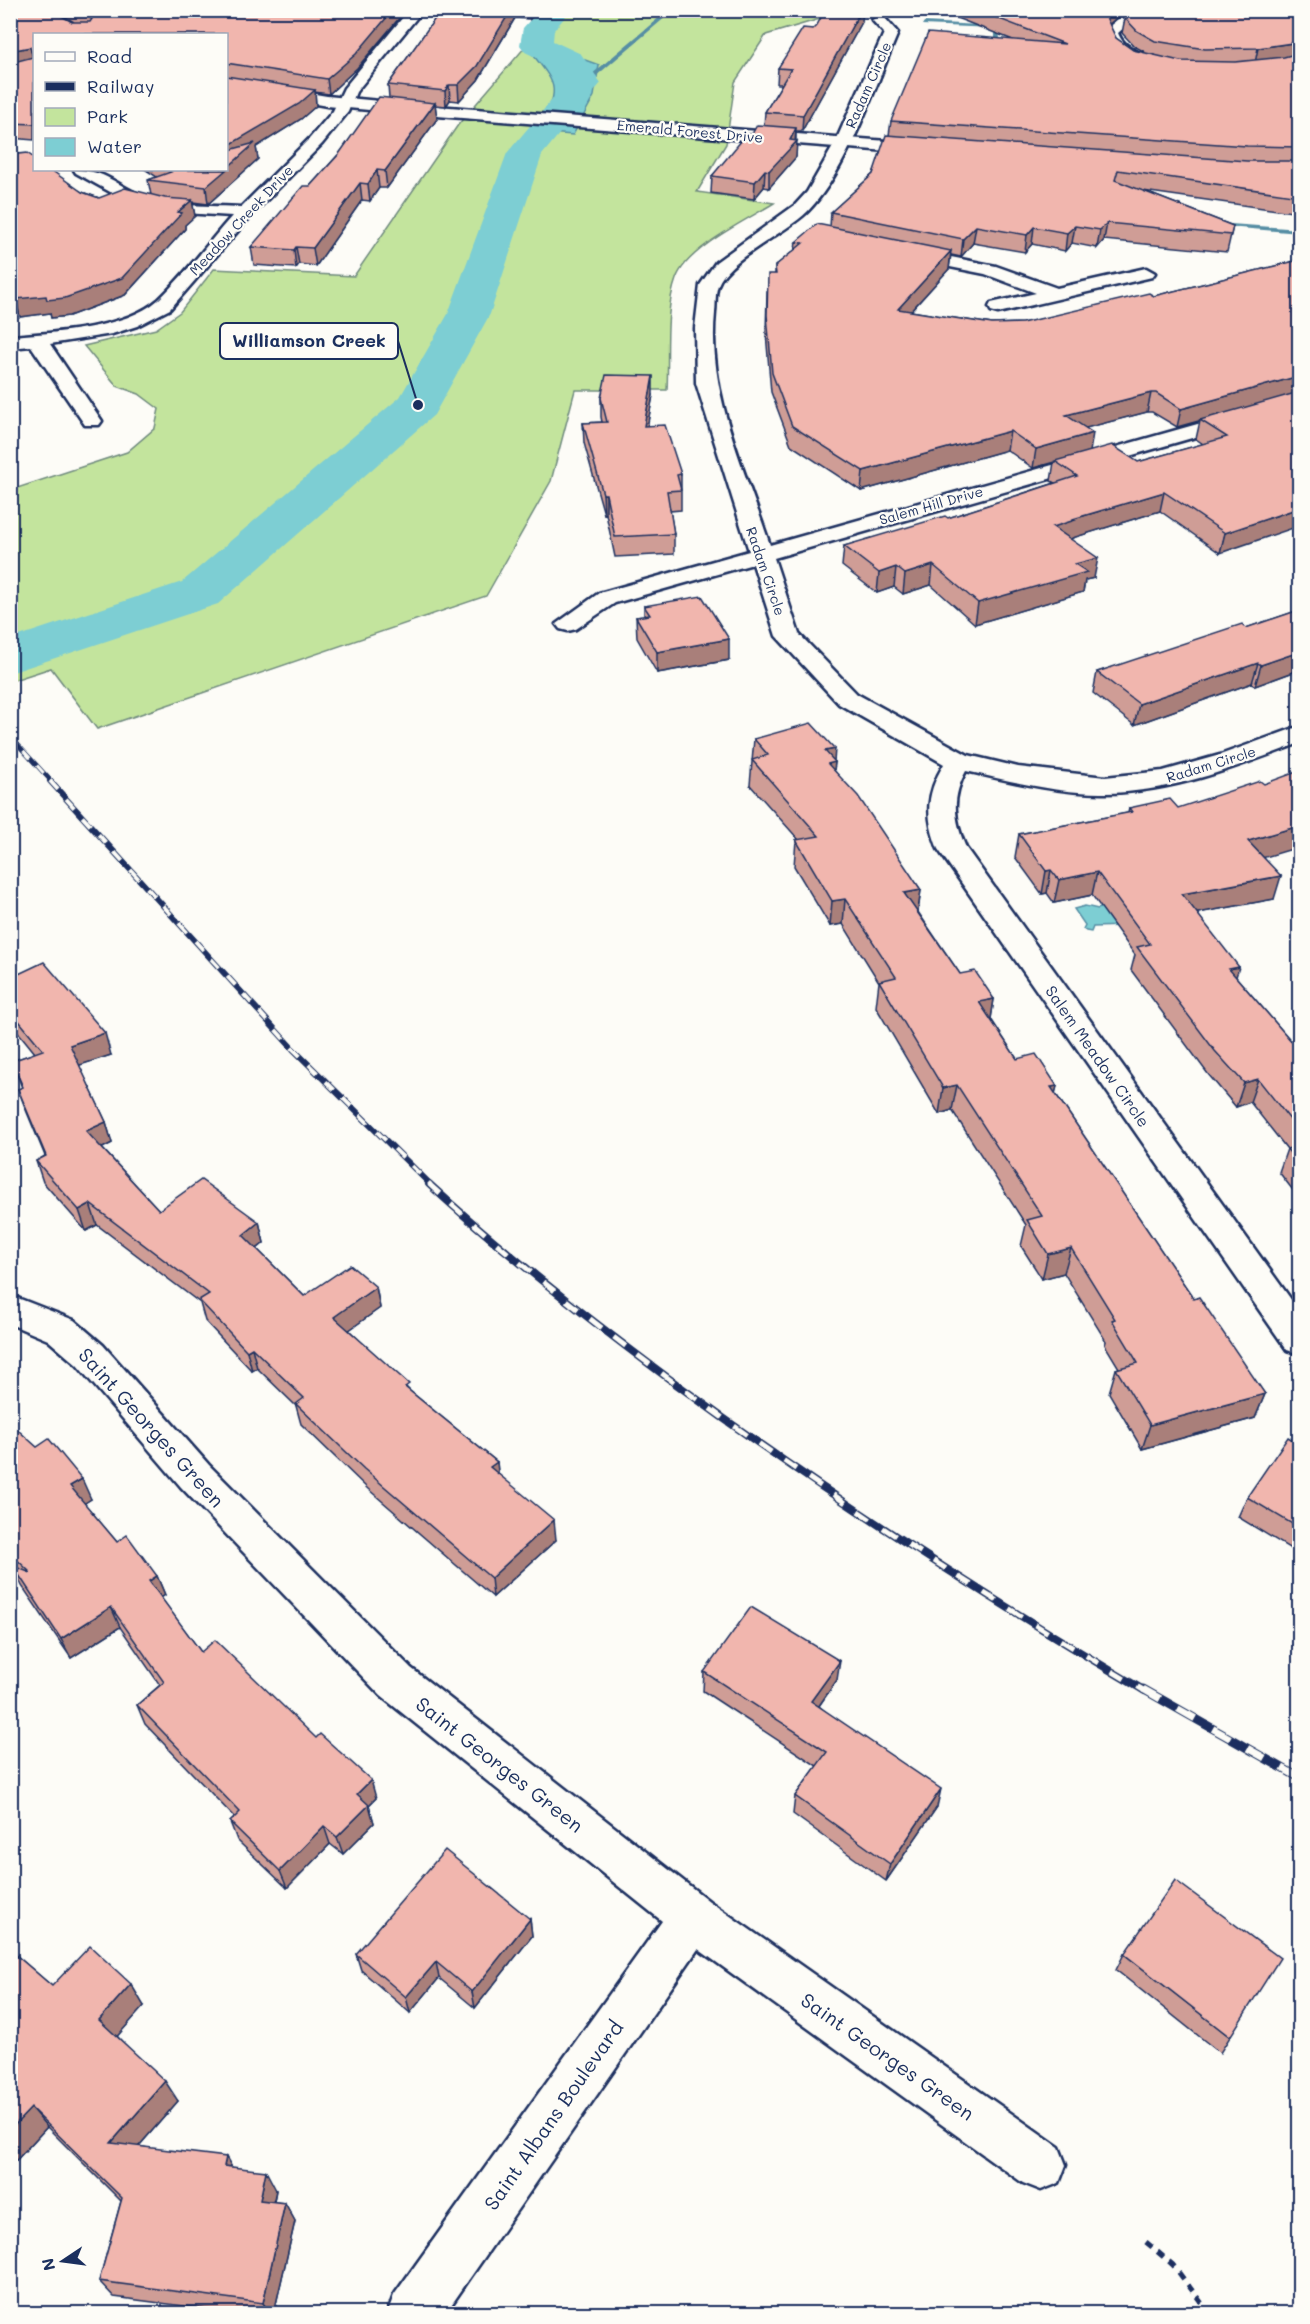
<svg xmlns="http://www.w3.org/2000/svg" width="1310" height="2324" viewBox="0 0 1310 2324" font-family="Mali,sans-serif">
	<style>
		.green { fill: #c3e49d; stroke: #6f8a7e; stroke-width: 1.5 }
		.water { fill: #7dced3; stroke: #568ea4; stroke-width: 1.5 }
		.lines { fill: none; stroke-linecap: round; stroke-linejoin: round }
		.stream { fill: #568ea4; fill-rule: evenodd }
		.river { fill: #7dced3; fill-rule: evenodd }
		.minor-casing { stroke: #1b2f5e; stroke-width: 5 }
		.tertiary-casing { stroke: #1b2f5e; stroke-width: 5 }
		.path { stroke: #1b2f5e; stroke-width: 5; stroke-dasharray: 8 7; stroke-linecap: butt }
		.minor { fill: #fdfcf7; fill-rule: evenodd }
		.tertiary { fill: #fdfcf7; fill-rule: evenodd }
		.rail-far3-casing { stroke: #1b2f5e; stroke-width: 4.5 }
		.rail-far2-casing { stroke: #1b2f5e; stroke-width: 6 }
		.rail-far1-casing { stroke: #1b2f5e; stroke-width: 8 }
		.rail-casing { stroke: #1b2f5e; stroke-width: 9 }
		.rail-far3 { stroke: #fdfcf7; stroke-width: 3; stroke-dasharray: 10; stroke-linecap: butt }
		.rail-far2 { stroke: #fdfcf7; stroke-width: 4; stroke-dasharray: 12; stroke-linecap: butt }
		.rail-far1 { stroke: #fdfcf7; stroke-width: 5; stroke-dasharray: 15; stroke-linecap: butt }
		.rail { stroke: #fdfcf7; stroke-width: 7; stroke-dasharray: 20; stroke-linecap: butt }
		.wall { fill: #cf9d96; stroke: #1b2f5e; stroke-width: 1.5; fill-rule: evenodd }
		.shaded-wall { fill: #a97f7a; stroke: #1b2f5e; stroke-width: 1.5 }
		.building { fill: #f1b6ae; stroke: #1b2f5e; stroke-width: 1.5 }
		.labels { text-anchor: middle; dominant-baseline: central; stroke-width: 4.5; stroke-linejoin: round; paint-order: stroke }
		.far-street-label { font-size: 14px; fill: #1b2f5e; stroke: #fdfcf7 }
		.street-label { font-size: 16px; fill: #1b2f5e; stroke: #fdfcf7 }
		.near-street-label { font-size: 20px; fill: #1b2f5e; stroke: #fdfcf7 }
		.leader { fill: none; stroke: #1b2f5e; stroke-width: 2 }
		.callout-dot { fill: #1b2f5e; stroke: #fdfcf7; stroke-width: 2 }
		.callout { fill: #fdfcf7; stroke: #1b2f5e; stroke-width: 2 }
		.callout-label { font-size: 18px; text-anchor: middle; font-weight: bold; fill: #1b2f5e }
	</style>
	<rect width="100%" height="100%" fill="#fdfcf7"/>
	<filter id="ink" filterUnits="userSpaceOnUse"><feTurbulence type="fractalNoise" baseFrequency=".0167" numOctaves="2"/><feDisplacementMap in="SourceGraphic" scale="12" xChannelSelector="R" yChannelSelector="G"/><feConvolveMatrix kernelMatrix="1 2 1 2 8 2 1 2 1" color-interpolation-filters="sRGB"/></filter>
	<g filter="url(#ink)">
		<path class="green" d="M547,11H847L766,35L735,82L726,144L697,192L774,203C747,220 687,248 676,279C664,312 669,355 667,390H575L551,481L486,596L97,729L51,668L11,681V490L127,452L155,428L159,409L139,394L117,386L84,346L156,329L180,312L214,269L354,276L458,125L526,46L529,33Z"/>
		<g class="water">
			<path d="M547,11H567L549,31L546,46L599,65L594,96L573,135L537,132C563,85 557,86 526,46L529,33Z"/>
			<polygon points="1106,905 1123,926 1093,927 1091,932 1086,931 1083,929 1085,925 1074,909 1085,906 1098,909"/>
		</g>
		<g class="lines">
			<g class="stream">
				<polygon points="668,10 674,10 589,82 585,82 585,80"/>
				<polygon points="924,22 997,26 1004,53 1001,55 998,53 993,28 922,25"/>
				<polygon points="1217,223 1300,229 1300,233 1215,226 1215,224"/>
			</g>
			<polygon class="river" points="539,10 571,10 554,30 553,41 581,54 601,83 542,155 490,314 434,415 218,604 10,673 10,639 182,582 400,397 448,314 507,153 567,82 558,68 525,52 520,45 523,28"/>
			<defs>
				<g id="minor">
					<path d="M409,10H423L356,92L348,112L322,144L251,216L170,309L137,326L112,334L50,344L102,421L99,425H85L31,346L10,348V336C53,333 125,329 158,300C185,275 208,243 232,216L168,212L132,204L76,173L74,170C107,170 115,185 143,196C172,208 210,205 241,207L310,138L333,111L344,88Z"/>
					<path d="M1129,10H1144L1118,33C1124,49 1138,49 1148,59L1146,62C1129,66 1113,51 1106,37V29Z"/>
					<path d="M879,16L884,17L898,33C875,86 848,170 808,211C788,232 727,259 718,285C715,293 716,304 715,313C707,392 745,470 770,545L1300,395V407L774,558L799,634L857,694L968,755L1018,767L1105,777L1163,771L1220,755L1300,726V743C1237,767 1173,792 1106,793C1061,794 1010,781 966,771C951,798 954,820 966,848L1300,1312V1354L1287,1350L938,849C925,816 926,794 944,764L839,704L776,636L753,564L615,603L576,629L568,631L560,629L556,624L599,593L749,551L696,383L695,328L700,285L716,262L795,205L807,192L835,143L884,33L872,20Z"/>
					<polygon points="906,248 996,266 1057,288 1146,268 1155,273 1152,277 998,313 991,311 989,307 991,303 1036,293 985,274 900,257 897,253"/>
					<polygon points="10,1295 74,1320 103,1345 209,1465 411,1668 709,1901 1059,2147 1066,2165 1059,2183 1041,2190 1023,2183 698,1949 445,2314 387,2314 394,2295 662,1921 381,1696 181,1487 77,1365 48,1340 10,1324"/>
				</g>
				<polygon id="tertiary" points="226,79 327,96 411,104 926,144 934,149 926,154 411,114 327,106 226,88"/>
			</defs>
			<use href="#minor" class="minor-casing"/>
			<use href="#tertiary" class="tertiary-casing"/>
			<polyline class="path" points="1146,2242 1173,2265 1210,2314"/>
			<use href="#minor" class="minor"/>
			<use href="#tertiary" class="tertiary"/>
			<defs>
				<polyline id="rail-far3" points="10,736 52,782"/>
				<polyline id="rail-far2" points="50,781 293,1049 431,1185"/>
				<path id="rail-far1" d="M429,1184C504,1253 586,1317 668,1378C821,1491 981,1594 1145,1691"/>
				<polyline id="rail" points="1143,1689 1300,1778"/>
			</defs>
			<use href="#rail-far3" class="rail-far3-casing"/>
			<use href="#rail-far2" class="rail-far2-casing"/>
			<use href="#rail-far1" class="rail-far1-casing"/>
			<use href="#rail" class="rail-casing"/>
			<use href="#rail-far3" class="rail-far3"/>
			<use href="#rail-far2" class="rail-far2"/>
			<use href="#rail-far1" class="rail-far1"/>
			<use href="#rail" class="rail"/>
		</g>
		<g class="wall">
			<polygon points="10,10 74,22 54,10 406,10 357,68 329,94 315,92 316,106 301,119 256,147 258,159 208,204 192,202 195,216 185,225 185,229 125,295 69,316 51,318 50,313 20,317 16,297 10,298 10,143 13,155 82,192 99,198 151,195 148,180 157,177 146,170 226,170 226,34 34,34 34,140 10,138"/>
			<polygon points="433,10 537,10 530,19 515,18 478,80 459,101 450,100 446,106 435,105 437,119 387,188 379,188 370,201 362,200 316,266 299,264 296,268 254,265 251,247 310,186 389,98 388,85 438,15"/>
			<path d="M936,10H1125L1109,24L1116,38L1133,50L1145,52L1134,46L1122,33L1125,18L1299,10V213L1143,191L1233,226L1227,252L1104,240L1097,248L1072,243L1065,251L1032,244L1025,252L973,243L961,257L951,255L949,269L911,311L992,324L1022,323L1154,296L1299,260L1220,553L1160,511L1072,538L1071,539L1094,578L1085,580L1083,592L975,624L931,585L903,594L894,587L877,593L842,566L844,546L948,518L1055,483L1051,481L1054,462L1033,468L1007,450L861,491L791,445L771,392L766,333L767,292L775,274V266L795,250L796,242L830,227L831,212L873,174L889,135L891,121L1013,40ZM1147,412H1152L1177,427L1200,421L1196,439L1203,444L1138,462L1090,451L1085,428Z"/>
			<polygon points="862,22 802,131 796,131 796,157 769,188 764,187 754,199 711,193 712,176 752,134 764,126 765,112 782,84 777,84 778,68 813,29"/>
			<polygon points="653,395 647,426 681,474 681,510 670,511 674,534 674,554 615,557 606,514 604,514 584,443 583,423 602,422 601,417 601,398"/>
			<polygon points="644,606 729,660 657,673 637,638 636,617 644,616"/>
			<polygon points="1299,610 1299,670 1255,686 1252,683 1134,725 1093,693 1097,672 1246,628"/>
			<polygon points="754,739 835,762 834,770 921,890 918,912 960,974 994,999 991,1019 1017,1059 1057,1086 1055,1093 1194,1299 1265,1394 1255,1418 1142,1449 1109,1393 1116,1369 1119,1368 1105,1345 1106,1341 1064,1273 1042,1279 1021,1246 1026,1225 952,1110 939,1114 876,1007 879,982 843,924 830,926 794,866 796,840 799,840 750,785"/>
			<polygon points="1129,808 1178,808 1264,857 1274,899 1197,913 1236,977 1299,1050 1299,1198 1279,1172 1287,1149 1250,1102 1236,1107 1208,1074 1131,970 1135,955 1092,895 1054,903 1047,893 1042,894 1015,857 1019,834 1128,813"/>
			<polygon points="10,978 111,1055 79,1065 106,1122 112,1143 102,1148 159,1210 259,1222 264,1243 257,1249 304,1296 376,1287 380,1308 349,1330 410,1391 497,1462 498,1474 556,1540 493,1597 368,1489 301,1424 296,1406 257,1368 252,1371 205,1321 200,1303 97,1225 86,1231 43,1182 36,1161 45,1156 26,1110 18,1089 22,1088 12,1061 35,1053 10,1022"/>
			<polygon points="10,1423 91,1499 84,1503 117,1542 157,1576 165,1595 161,1598 201,1652 376,1798 369,1805 374,1823 343,1854 330,1844 287,1888 237,1840 230,1822 235,1818 145,1724 137,1705 160,1685 120,1627 71,1658 22,1586 13,1566 14,1567 10,1563"/>
			<polygon points="1299,1444 1299,1554 1238,1517 1247,1497"/>
			<polygon points="704,1672 837,1680 819,1706 937,1807 886,1881 793,1814 795,1796 817,1766 703,1691"/>
			<polygon points="530,1919 532,1936 475,2008 439,1978 410,2013 361,1970 356,1954"/>
			<polygon points="10,1950 52,1986 144,2006 117,2036 178,2101 139,2146 231,2167 276,2190 274,2202 285,2203 295,2221 274,2313 238,2313 114,2297 99,2281 121,2201 47,2127 10,2167"/>
			<polygon points="1124,1954 1230,2037 1220,2053 1116,1970"/>
		</g>
		<g class="shaded-wall">
			<polygon points="393,10 406,10 357,68 329,94 327,79"/>
			<polygon points="511,10 515,10 515,18 478,80 459,101 458,85"/>
			<polygon points="530,10 537,10 530,19"/>
			<polygon points="861,10 863,10 862,22 802,131 803,115"/>
			<polygon points="1111,10 1125,10 1103,30 1105,15"/>
			<polygon points="1299,42 1299,57 1255,63 1258,48"/>
			<polygon points="30,47 34,62 10,66 10,51"/>
			<polygon points="449,85 450,100 446,106 445,91"/>
			<polygon points="315,90 316,106 301,119 256,147 258,159 208,204 206,187 226,164 226,147"/>
			<polygon points="435,103 437,119 387,188 385,171"/>
			<polygon points="796,128 795,143 797,141 796,157 769,188 769,171 790,140"/>
			<polygon points="10,143 14,157 10,159"/>
			<polygon points="377,170 379,188 370,201 368,184"/>
			<polygon points="765,170 764,187 754,199 755,182"/>
			<polygon points="360,183 362,200 316,266 313,248"/>
			<polygon points="192,200 195,216 185,225 185,229 125,295 69,316 51,318 50,313 20,317 16,299 178,212"/>
			<polygon points="1107,223 1104,240 1097,248 1100,230"/>
			<polygon points="976,226 973,243 961,257 963,239"/>
			<polygon points="1075,226 1072,243 1065,251 1067,233"/>
			<polygon points="1034,227 1032,244 1025,252 1027,235"/>
			<polygon points="296,247 299,264 296,268 294,250"/>
			<polygon points="951,251 949,269 896,327 898,309"/>
			<polygon points="14,279 18,296 10,298 10,280"/>
			<polygon points="653,376 653,395 644,445 644,426"/>
			<polygon points="1299,376 1299,393 1177,427 1181,409"/>
			<polygon points="1151,393 1147,412 1063,434 1066,415"/>
			<polygon points="1010,431 1007,450 861,491 863,471"/>
			<polygon points="1093,433 1090,452 1033,468 1036,449"/>
			<polygon points="10,438 14,450 10,451"/>
			<polygon points="1164,492 1160,511 1072,538 1071,540 1053,527 1073,519"/>
			<polygon points="603,494 606,494 606,514 604,514"/>
			<polygon points="1299,508 1299,526 1220,553 1225,533"/>
			<polygon points="1098,558 1094,578 1085,580 1083,592 975,624 978,603 1075,564"/>
			<polygon points="933,565 931,585 903,594 905,574"/>
			<polygon points="896,567 894,587 877,593 879,573"/>
			<polygon points="729,639 729,660 657,673 657,652"/>
			<polygon points="1299,652 1299,670 1255,686 1261,665"/>
			<polygon points="1258,663 1252,683 1134,725 1139,704"/>
			<polygon points="835,749 834,762 835,762 832,787 825,751"/>
			<polygon points="1299,826 1299,847 1242,864 1248,841"/>
			<polygon points="1051,870 1047,893 1042,894 1046,871"/>
			<polygon points="1097,872 1092,895 1054,903 1059,880"/>
			<polygon points="1281,876 1274,899 1176,917 1182,894"/>
			<polygon points="921,890 917,916 904,893"/>
			<polygon points="845,899 843,924 830,926 832,901"/>
			<polygon points="1239,967 1232,990 1229,969"/>
			<polygon points="994,999 990,1025 979,1002"/>
			<polygon points="105,1033 111,1055 77,1066 70,1045"/>
			<polygon points="1258,1079 1250,1102 1236,1107 1244,1083"/>
			<polygon points="957,1085 952,1110 939,1114 943,1088"/>
			<polygon points="1057,1086 1051,1111 1051,1087"/>
			<polygon points="106,1122 112,1143 93,1153 86,1131"/>
			<polygon points="90,1204 97,1225 86,1231 79,1210"/>
			<polygon points="259,1222 264,1243 248,1256 243,1235"/>
			<polygon points="1071,1248 1064,1273 1042,1279 1048,1254"/>
			<polygon points="376,1287 380,1308 338,1338 334,1317"/>
			<polygon points="252,1348 257,1368 252,1371 247,1351"/>
			<polygon points="1265,1394 1255,1418 1142,1449 1150,1425"/>
			<polygon points="497,1462 499,1482 490,1467"/>
			<polygon points="82,1479 91,1499 79,1507 70,1486"/>
			<polygon points="554,1520 556,1540 493,1597 491,1578"/>
			<polygon points="157,1576 165,1595 156,1601 149,1581"/>
			<polygon points="111,1607 120,1627 71,1658 61,1639"/>
			<polygon points="840,1661 837,1680 809,1720 811,1701"/>
			<polygon points="371,1780 376,1798 362,1812 357,1794"/>
			<polygon points="941,1789 937,1807 886,1881 890,1864"/>
			<polygon points="369,1805 374,1823 343,1854 337,1837"/>
			<polygon points="324,1826 330,1844 287,1888 280,1871"/>
			<polygon points="530,1919 532,1936 475,2008 472,1992"/>
			<polygon points="436,1962 439,1978 410,2013 406,1997"/>
			<polygon points="131,1984 144,2006 113,2041 99,2020"/>
			<polygon points="165,2081 178,2101 125,2162 111,2143"/>
			<polygon points="31,2108 47,2127 10,2167 10,2130"/>
			<polygon points="226,2157 237,2176 224,2166"/>
			<polygon points="266,2171 276,2190 270,2218 260,2200"/>
			<polygon points="285,2203 295,2221 274,2313 270,2313 263,2303"/>
		</g>
		<g class="building">
			<polygon points="10,10 51,10 72,22 90,22 92,19 77,10 393,10 356,54 327,79 226,63 226,34 34,34 34,124 10,123 10,63 33,57 30,47 10,51"/>
			<polygon points="441,10 511,10 477,66 458,85 449,85 445,91 388,85"/>
			<polygon points="825,10 861,10 803,115 765,112 791,69 778,68 803,28 813,29 817,25"/>
			<polygon points="976,10 1111,10 1105,15 1116,38 1133,50 1180,61 1235,62 1284,57 1299,53 1299,147 1247,146 891,121 928,33 1065,44"/>
			<polygon points="1133,10 1299,10 1299,42 1258,48 1205,49 1155,41 1137,31 1125,18"/>
			<polygon points="226,76 315,90 299,104 226,147"/>
			<polygon points="379,97 435,103 385,171 377,170 368,184 360,183 313,248 296,247 294,250 251,247 303,186 310,186 339,154"/>
			<polygon points="757,125 796,128 790,140 797,141 769,171 765,170 755,182 712,176 747,134 752,134"/>
			<polygon points="886,135 1247,161 1299,161 1299,196 1118,170 1115,180 1233,226 1231,235 1107,223 1100,230 1075,226 1067,233 1034,227 1027,235 976,226 963,239 831,212 873,174"/>
			<polygon points="255,143 226,169 226,151"/>
			<polygon points="27,153 34,158 34,170 51,170 82,192 99,198 125,188 165,198 192,200 178,212 182,213 122,278 65,298 47,300 46,296 16,299 14,279 10,280 10,155"/>
			<polygon points="167,170 226,170 206,187 148,180 171,172"/>
			<polygon points="817,224 951,251 898,309 992,324 1022,323 1149,293 1154,296 1299,260 1299,376 1181,409 1156,393 1151,393 1066,415 1093,433 1036,449 1010,431 863,471 792,426 772,373 767,315 768,274 776,274 775,266 803,243 796,242"/>
			<polygon points="606,375 653,376 644,426 665,425 681,474 677,475 681,490 667,491 674,534 615,537 606,494 603,494 583,423 607,422 601,398"/>
			<polygon points="1299,392 1299,508 1225,533 1164,492 1073,519 1075,520 1053,527 1098,558 1075,564 1087,572 978,603 933,565 905,574 896,567 879,573 844,546 945,516 948,518 1077,476 1055,461 1112,445 1138,462 1227,437 1200,420"/>
			<polygon points="702,596 729,639 657,652 636,617 650,615 644,606"/>
			<polygon points="1299,610 1299,652 1261,665 1258,663 1139,704 1097,672 1242,624 1246,628"/>
			<polygon points="811,723 835,749 825,751 835,762 828,764 858,796 921,890 904,893 960,974 975,971 994,999 979,1002 1017,1059 1036,1054 1057,1086 1051,1087 1194,1299 1199,1297 1265,1394 1150,1425 1116,1369 1138,1363 1112,1320 1115,1319 1071,1248 1048,1254 1027,1220 1042,1216 957,1085 943,1088 879,981 896,977 845,899 832,901 796,840 819,836 752,760 768,755 754,739"/>
			<polygon points="1299,771 1299,826 1248,841 1281,876 1182,894 1239,967 1229,969 1299,1050 1299,1131 1258,1079 1244,1083 1215,1051 1137,947 1150,944 1097,872 1059,880 1051,870 1046,871 1019,834 1132,812 1129,808 1170,799 1178,808 1260,781 1264,784"/>
			<polygon points="44,962 105,1033 70,1045 106,1122 86,1131 159,1210 201,1180 259,1222 243,1235 304,1296 350,1265 376,1287 334,1317 409,1384 405,1387 497,1462 490,1467 554,1520 491,1578 364,1469 296,1404 304,1398 252,1348 247,1351 199,1300 209,1294 90,1204 79,1210 36,1161 46,1156 18,1089 23,1087 12,1061 43,1050 10,1010 10,978"/>
			<polygon points="1299,1145 1299,1164 1287,1149"/>
			<polygon points="10,1423 37,1447 49,1439 82,1479 70,1486 117,1542 127,1535 157,1576 149,1581 201,1652 215,1640 316,1738 320,1734 371,1780 357,1794 369,1805 337,1837 324,1826 280,1871 230,1822 240,1812 137,1705 164,1682 111,1607 61,1639 13,1566 31,1573 10,1553"/>
			<polygon points="1288,1437 1299,1444 1299,1528 1247,1497"/>
			<polygon points="751,1607 840,1661 811,1701 941,1789 890,1864 795,1796 827,1752 704,1672"/>
			<polygon points="445,1850 530,1919 472,1992 436,1962 406,1997 356,1954"/>
			<polygon points="1175,1880 1280,1958 1230,2037 1124,1954"/>
			<polygon points="90,1946 131,1984 99,2020 165,2081 111,2143 226,2157 224,2166 266,2171 260,2200 285,2203 263,2303 99,2281 122,2198 31,2108 10,2130 10,1950 52,1986"/>
		</g>
	</g>
	<g class="labels">
		<g class="far-street-label">
			<text transform="translate(868 85) rotate(-66)">Radam Circle</text>
			<text transform="translate(690 131) rotate(5)">Emerald Forest Drive</text>
			<text transform="translate(241 220) rotate(-47)">Meadow Creek Drive</text>
			<text transform="translate(931 505) rotate(-16)">Salem Hill Drive</text>
			<text transform="translate(766 571) rotate(71)">Radam Circle</text>
			<text transform="translate(1211 764) rotate(-17)">Radam Circle</text>
		</g>
		<g class="street-label">
			<text transform="translate(1098 1056) rotate(55)">Salem Meadow Circle</text>
		</g>
		<g class="near-street-label">
			<text transform="translate(152 1427) rotate(48)">Saint Georges Green</text>
			<text transform="translate(500 1764) rotate(38)">Saint Georges Green</text>
			<text transform="translate(888 2056) rotate(35)">Saint Georges Green</text>
			<text transform="translate(553 2115) rotate(-55)">Saint Albans Boulevard</text>
		</g>
	</g>
	<path class="leader" d="M418 405L398 341"/>
	<circle class="callout-dot" cx="418" cy="405" r="6"/>
	<rect class="callout" x="220" y="323" width="178" height="36" rx="6"/>
	<g class="callout-label">
		<text x="309" y="347">Williamson Creek</text>
	</g>
	<rect width="1310" height="2324" fill="none" stroke="#fdfcf7" stroke-width="36"/>
	<rect x="18" y="18" width="1274" height="2288" fill="none" stroke="#1b2f5e" stroke-width="2" filter="url(#ink)"/>
	<rect x="33" y="33" width="195" height="138" fill="#fdfcf7" stroke="#a3aaba" stroke-width="1.5"/>
	<rect x="45" y="52" width="30" height="9" fill="#fdfcf7" stroke="#a3aaba" stroke-width="1.5"/>
	<text x="87" y="63" font-size="18" fill="#1b2f5e">Road</text>
	<rect x="45" y="82" width="30" height="9" fill="#1b2f5e" stroke="#a3aaba" stroke-width="1.5"/>
	<text x="87" y="93" font-size="18" fill="#1b2f5e">Railway</text>
	<rect x="45" y="108" width="30" height="18" fill="#c3e49d" stroke="#a3aaba" stroke-width="1.5"/>
	<text x="87" y="123" font-size="18" fill="#1b2f5e">Park</text>
	<rect x="45" y="138" width="30" height="18" fill="#7dced3" stroke="#a3aaba" stroke-width="1.5"/>
	<text x="87" y="153" font-size="18" fill="#1b2f5e">Water</text>
	<g transform="translate(63 2261) rotate(257)" stroke="#fdfcf7" stroke-width="4.5" paint-order="stroke">
	<path d="M0-4.5L10 22L0 15L-10 22Z" fill="#1b2f5e"/>
	<text y="-9" font-size="16" font-weight="bold" text-anchor="middle" fill="#1b2f5e">N</text>
	</g>
</svg>
